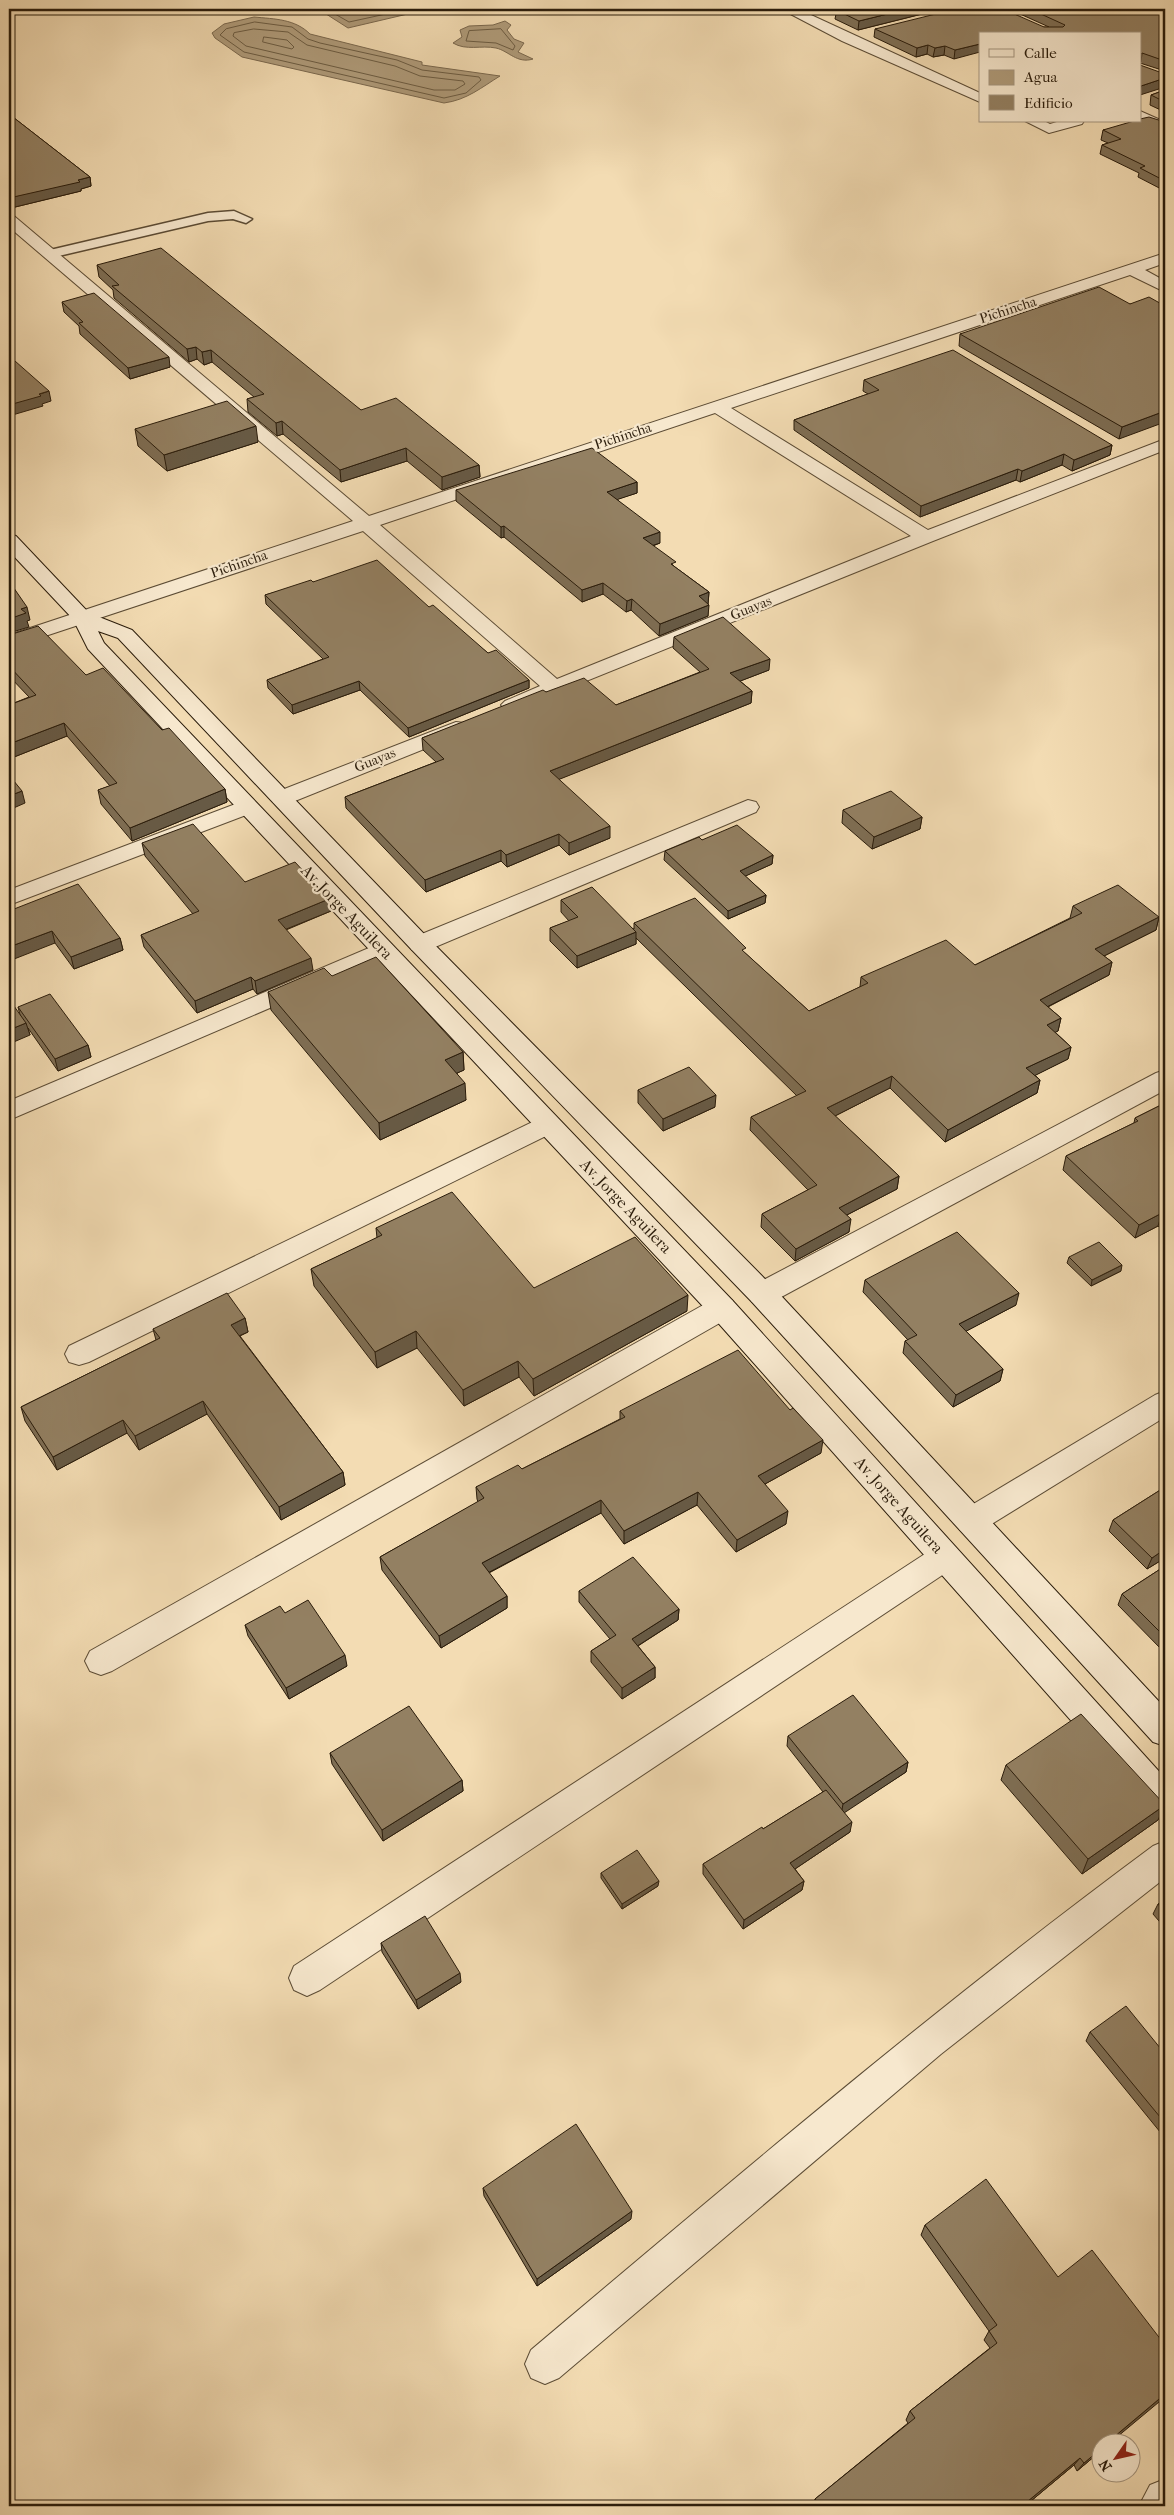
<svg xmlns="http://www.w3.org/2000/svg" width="1174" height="2515" viewBox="0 0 1174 2515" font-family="'IM FELL French Canon',serif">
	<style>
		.water { fill: #af9b7a; stroke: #7a684e }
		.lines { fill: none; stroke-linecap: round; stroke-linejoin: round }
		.shore { stroke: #6c5c42; stroke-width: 1 }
		.lane-casing { stroke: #5c4c35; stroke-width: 3 }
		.street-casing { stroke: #5c4c35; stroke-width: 2 }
		.secondary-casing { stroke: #2a1c0b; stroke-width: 2 }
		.lane { fill: #f7e8ce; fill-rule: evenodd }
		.street { fill: #f7e8ce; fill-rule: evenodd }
		.secondary { fill: #f7e8ce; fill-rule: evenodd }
		.wall { fill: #7e6e54; stroke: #2a1c0b }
		.shaded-wall { fill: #675a45; stroke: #2a1c0b }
		.building { fill: #938062; stroke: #2a1c0b }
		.labels { text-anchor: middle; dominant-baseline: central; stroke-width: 4.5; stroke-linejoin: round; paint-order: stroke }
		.far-street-label { font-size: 14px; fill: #2a1c0b; stroke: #f7e8ce }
		.street-label { font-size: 16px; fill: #2a1c0b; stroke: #f7e8ce }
	</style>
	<rect width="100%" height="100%" fill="#f3dcb3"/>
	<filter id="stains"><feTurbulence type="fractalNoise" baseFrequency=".004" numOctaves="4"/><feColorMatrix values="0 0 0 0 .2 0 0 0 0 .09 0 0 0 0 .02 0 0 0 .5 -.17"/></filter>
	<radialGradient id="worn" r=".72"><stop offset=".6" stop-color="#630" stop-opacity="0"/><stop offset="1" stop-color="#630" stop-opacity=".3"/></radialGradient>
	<g class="water">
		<polygon points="341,9 429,9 348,28 323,12"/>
		<path d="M254,17C275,19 295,19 310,34L422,62V65L500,76C482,87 467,100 444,103L242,57L215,38L212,33L224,24Z"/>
		<path d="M505,21L511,25L507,30L514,39L524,43L518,52L533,59C517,64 509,51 496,48C481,45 466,51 453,43L462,37L460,30L469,26L493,25Z"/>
	</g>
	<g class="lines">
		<g class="shore">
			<polyline points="334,9 335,14 349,22 409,9"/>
			<polygon points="255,22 292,27 308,39 320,43 397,60 422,70 479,77 481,80 466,93 444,98 244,52 220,35 226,29"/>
			<polygon points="254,29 288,32 307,45 395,66 420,76 463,81 465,84 455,90 434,90 246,46 233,36 234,33"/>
			<polygon points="501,29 515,46 513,50 496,43 466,41 469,31"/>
			<polygon points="264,37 287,40 294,47 292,49 263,42"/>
		</g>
		<defs>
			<polygon id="lane" points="234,211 252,219 246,223 233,219 208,221 50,258 43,254 50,250 208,213"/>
			<g id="street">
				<polygon points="781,9 798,9 980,93 980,102 842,41"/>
				<polygon points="1140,111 1165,122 1165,131 1140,121"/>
				<polygon points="1025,121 1044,121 1050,124 1060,121 1084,121 1082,124 1049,133"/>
				<path d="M9,214L14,216L369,516L1165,253V263L1145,270L1165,281V292L1130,275L731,408L928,530L1165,439V450L933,541L512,711L505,709L501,705L505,701L540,686L363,531L9,648V635L353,521L9,227ZM715,413L911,536L557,679L380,525Z"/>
				<polygon points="456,722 464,723 467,728 464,733 290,803 282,805 274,803 271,798 274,793"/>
				<polygon points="246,800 254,802 257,807 254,812 9,905 9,890"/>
				<polygon points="748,800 756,802 759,807 756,812 428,950 420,952 412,950 408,944 412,938"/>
				<polygon points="383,942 391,944 395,950 391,956 9,1120 9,1101"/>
				<polygon points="1165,1070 1165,1090 772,1302 762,1305 752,1302 748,1294 752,1286 1156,1073"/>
				<polygon points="547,1115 556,1117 560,1124 556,1131 89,1362 79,1365 69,1362 65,1354 69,1346"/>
				<polygon points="722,1297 732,1300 736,1308 732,1316 112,1671 101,1675 90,1671 85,1661 90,1651 712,1300"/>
				<polygon points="1165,1391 1165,1417 982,1530 971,1534 960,1530 956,1521 960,1512 1155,1395"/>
				<polygon points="945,1544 956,1548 960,1557 956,1566 320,1990 307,1996 294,1990 289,1978 294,1966 934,1548"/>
				<path d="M1165,1841V1878L941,2054L559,2378L545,2384L531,2378L525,2364L531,2350C735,2178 938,2005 1153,1846Z"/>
				<polygon points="1165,2479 1165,2506 1139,2506 1150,2485"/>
			</g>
			<polygon id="secondary" points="9,534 16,536 89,613 132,630 428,938 772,1286 1165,1708 1165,1746 1153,1742 752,1302 412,950 118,638 98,631 104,643 732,1300 1165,1778 1165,1818 1153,1813 712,1316 88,649 73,619 9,551"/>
		</defs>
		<use href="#lane" class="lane-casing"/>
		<use href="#street" class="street-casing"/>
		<use href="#secondary" class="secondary-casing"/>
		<use href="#lane" class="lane"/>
		<use href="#street" class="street"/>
		<use href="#secondary" class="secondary"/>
	</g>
	<g class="wall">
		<polygon points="826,9 942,9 858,30 835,19 836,14"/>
		<polygon points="1009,9 1165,9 1165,71 1140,63 1140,34 980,34 954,59 944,55 933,57 927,54 916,57 874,37 875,29 1049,27"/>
		<polygon points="1165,90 1165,112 1150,105 1151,95"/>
		<polygon points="9,114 90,177 91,186 81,189 81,191 11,208 9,206"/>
		<polygon points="1165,122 1165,191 1138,177 1139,173 1100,154 1102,145 1108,143 1101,140 1103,130"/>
		<polygon points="97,265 361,410 479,465 480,477 442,490 407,461 341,482 283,434 277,436 248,412 247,399 254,397 212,362 204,365 197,359 189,362 114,298 113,290 99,277"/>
		<polygon points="62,302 170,367 130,379 80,334 79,326 64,312"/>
		<polygon points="1130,304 1165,306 1119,439 959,346 960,334"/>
		<polygon points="864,380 1112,445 1110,455 1072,471 1062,465 1020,482 1016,480 920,517 794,430 794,420 868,394 863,391"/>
		<polygon points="135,429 258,442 167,471 138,446"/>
		<polygon points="637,482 637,493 617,499 660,543 653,546 675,567 709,592 708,604 708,616 659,636 631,610 626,612 603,594 582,602 504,537 501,538 456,501 456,490"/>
		<polygon points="313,582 429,607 488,653 529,680 529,688 409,737 360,690 293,714 268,688 267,680 323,659 266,604 265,595"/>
		<polygon points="9,635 86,675 162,730 225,789 227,802 132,841 101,804 98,790 110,786 67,736 9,759 9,705 29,697 9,676"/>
		<polygon points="674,637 769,670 740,681 752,691 751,703 559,779 610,838 569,855 559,845 507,867 501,861 426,892 346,808 345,797 436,762 423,750 422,738 546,692 616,705 700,672 673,648"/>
		<polygon points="843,810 922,817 920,829 872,849 842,823"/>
		<polygon points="702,840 773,855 772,864 745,876 766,895 765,903 728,919 664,860 665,851"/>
		<polygon points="142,843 245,882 331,911 286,930 313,970 257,994 253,989 197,1013 144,947 141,935 193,914 145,856"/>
		<polygon points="561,900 634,929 634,923 745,953 809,1011 860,987 861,977 975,965 1070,918 1073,906 1159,917 1156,930 1104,956 1112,962 1109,975 1048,1007 1061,1018 1058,1031 1055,1032 1071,1047 1068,1059 1035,1075 1040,1080 1037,1093 945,1142 890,1088 835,1116 899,1176 897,1189 847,1215 849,1232 795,1261 761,1227 762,1214 808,1190 750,1130 751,1117 797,1096 636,938 636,944 577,968 550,941 550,928 569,921 561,912"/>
		<polygon points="9,911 120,938 123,950 74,969 55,943"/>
		<polygon points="332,976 463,1052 464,1070 457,1073 466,1100 380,1140 271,1010 268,992"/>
		<polygon points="18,1007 88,1045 91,1057 58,1071 28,1028 30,1035 20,1015"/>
		<polygon points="638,1090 715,1107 663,1131 638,1103"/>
		<polygon points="1165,1103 1165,1233 1158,1226 1135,1238 1063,1170 1066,1156 1134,1123 1135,1118"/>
		<polygon points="376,1228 534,1288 687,1311 534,1396 519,1377 464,1406 417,1348 377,1368 314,1286 311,1269 377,1238"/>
		<polygon points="1069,1257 1121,1271 1091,1286 1067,1263"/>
		<polygon points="865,1280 1016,1305 966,1331 1003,1369 1000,1381 953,1407 903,1353 905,1341 908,1340 863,1292"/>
		<polygon points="245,1318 248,1332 240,1336 343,1472 345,1485 281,1520 207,1414 139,1450 127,1433 57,1470 25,1421 21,1407 156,1340 153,1329"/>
		<polygon points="620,1411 821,1453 765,1484 786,1524 736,1552 697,1505 624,1544 601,1513 489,1573 507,1596 507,1608 441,1648 382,1570 380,1557 478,1502 477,1499 476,1487 522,1469 620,1419"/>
		<polygon points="1165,1487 1165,1558 1147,1569 1109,1531 1113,1520"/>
		<polygon points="1165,1566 1165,1648 1162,1650 1118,1605 1122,1594"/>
		<polygon points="579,1591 679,1609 678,1620 638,1646 655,1667 655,1678 622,1699 591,1662 591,1651 610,1639 579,1602"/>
		<polygon points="245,1625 347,1666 289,1699 248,1636"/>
		<polygon points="788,1736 908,1762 906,1772 844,1812 850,1832 795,1869 804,1881 802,1890 743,1929 703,1874 703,1864 763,1829 823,1792 787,1746"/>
		<polygon points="330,1753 462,1780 463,1791 383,1841 332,1764"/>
		<polygon points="1006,1765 1165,1805 1158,1820 1082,1874 1001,1780"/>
		<polygon points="601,1873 658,1886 622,1909 601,1878"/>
		<polygon points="1165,1899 1165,1928 1153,1914 1158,1904"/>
		<polygon points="381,1943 461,1982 418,2009 382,1952"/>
		<polygon points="1090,2032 1161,2049 1165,2046 1165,2138 1086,2041"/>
		<polygon points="483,2188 631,2219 537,2286 484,2196"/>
		<polygon points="925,2225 1102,2442 1102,2450 1077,2471 1074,2465 1025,2506 812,2506 815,2499 908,2423 906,2420 910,2411 990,2348 984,2340 989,2331 921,2235"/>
	</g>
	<g class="shaded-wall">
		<polygon points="908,9 942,9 858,30 859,21"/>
		<polygon points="980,44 980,52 954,59 955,50"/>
		<polygon points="928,45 927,54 916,57 917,48"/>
		<polygon points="945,46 944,55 933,57 935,48"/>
		<polygon points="1142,53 1141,62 1140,63 1140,55"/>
		<polygon points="1165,78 1165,87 1140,95 1141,86"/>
		<polygon points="90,177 91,186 81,189 81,191 11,208 9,198"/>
		<polygon points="196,347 197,359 189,362 187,349"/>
		<polygon points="211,350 212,362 204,365 202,352"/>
		<polygon points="169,357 170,367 130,379 128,368"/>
		<polygon points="49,391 51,401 42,404 43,406 9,416 9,405"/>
		<polygon points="1165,411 1165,422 1119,439 1122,427"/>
		<polygon points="282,421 283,434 277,436 276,423"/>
		<polygon points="256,426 258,442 167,471 164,455"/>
		<polygon points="1112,445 1110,455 1072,471 1074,460"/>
		<polygon points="406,448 407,461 341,482 340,470"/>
		<polygon points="1064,454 1062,465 1020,482 1022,471"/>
		<polygon points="479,465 480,477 442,490 442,477"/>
		<polygon points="1018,469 1016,480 920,517 921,506"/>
		<polygon points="637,482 637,493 607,503 607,492"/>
		<polygon points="504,526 504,537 501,538 501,527"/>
		<polygon points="660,532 660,543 642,549 643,538"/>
		<polygon points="603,583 603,594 582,602 582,590"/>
		<polygon points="709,592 708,604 699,607 699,596"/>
		<polygon points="632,599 631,610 626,612 627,601"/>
		<polygon points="709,605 708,616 659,636 660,624"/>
		<polygon points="27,607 30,620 27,621 29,627 9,633 9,619 21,609"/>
		<polygon points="770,659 769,670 730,685 730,673"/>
		<polygon points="529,680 529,688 409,737 408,728"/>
		<polygon points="359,681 360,690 293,714 292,705"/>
		<polygon points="752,691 751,703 550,783 550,771"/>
		<polygon points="64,723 67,736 9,759 9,744"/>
		<polygon points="225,789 227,802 132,841 130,828"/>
		<polygon points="22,791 25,803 9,810 9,796"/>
		<polygon points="922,817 920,829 872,849 874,837"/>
		<polygon points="610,826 610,838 569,855 569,843"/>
		<polygon points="559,834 559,845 507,867 506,855"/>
		<polygon points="501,850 501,861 426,892 425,880"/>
		<polygon points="773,855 772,864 739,879 740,871"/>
		<polygon points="766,895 765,903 728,919 728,911"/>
		<polygon points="329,899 331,911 279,932 278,920"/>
		<polygon points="1159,917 1156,930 1092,962 1095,949"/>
		<polygon points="52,931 55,943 9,961 9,947"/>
		<polygon points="636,932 636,944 577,968 577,956"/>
		<polygon points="120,938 123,950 74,969 71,957"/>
		<polygon points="311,958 313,970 257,994 255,981"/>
		<polygon points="1112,962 1109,975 1037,1012 1040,1000"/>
		<polygon points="251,977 253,989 197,1013 195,1001"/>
		<polygon points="1061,1018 1058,1031 1044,1038 1047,1025"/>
		<polygon points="26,1023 30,1035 9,1044 9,1030"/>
		<polygon points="88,1045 91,1057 58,1071 55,1059"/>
		<polygon points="1071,1047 1068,1059 1024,1081 1026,1068"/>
		<polygon points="463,1052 464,1070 446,1078 445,1060"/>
		<polygon points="892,1076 890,1088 825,1121 827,1108"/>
		<polygon points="1040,1080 1037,1093 945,1142 948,1130"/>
		<polygon points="465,1083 466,1100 380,1140 379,1123"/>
		<polygon points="716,1095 715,1107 663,1131 663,1119"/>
		<polygon points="899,1176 897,1189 837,1220 839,1208"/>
		<polygon points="1162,1213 1158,1226 1135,1238 1139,1225"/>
		<polygon points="851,1219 849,1232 795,1261 796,1249"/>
		<polygon points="1122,1265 1121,1271 1091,1286 1092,1280"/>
		<polygon points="1019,1293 1016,1305 957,1336 959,1324"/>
		<polygon points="688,1295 687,1311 534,1396 533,1379"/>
		<polygon points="245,1318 248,1332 234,1338 231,1325"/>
		<polygon points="416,1331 417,1348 377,1368 375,1352"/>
		<polygon points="518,1361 519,1377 464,1406 463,1390"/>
		<polygon points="1003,1369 1000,1381 953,1407 956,1395"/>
		<polygon points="203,1401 207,1414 139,1450 135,1436"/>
		<polygon points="123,1420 127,1433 57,1470 53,1457"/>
		<polygon points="823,1440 821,1453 756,1489 758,1476"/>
		<polygon points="343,1472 345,1485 281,1520 279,1507"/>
		<polygon points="698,1492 697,1505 624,1544 624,1531"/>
		<polygon points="601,1500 601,1513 482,1576 482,1563"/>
		<polygon points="788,1511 786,1524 736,1552 737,1540"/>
		<polygon points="1165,1549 1165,1558 1147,1569 1152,1558"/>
		<polygon points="507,1596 507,1608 441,1648 439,1636"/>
		<polygon points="679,1609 678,1620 631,1650 632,1639"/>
		<polygon points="1165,1643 1165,1648 1162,1650"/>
		<polygon points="345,1655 347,1666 289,1699 286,1688"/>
		<polygon points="655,1667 655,1678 622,1699 622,1688"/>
		<polygon points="908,1762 906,1772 841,1815 843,1804"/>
		<polygon points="462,1780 463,1791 383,1841 382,1830"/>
		<polygon points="1165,1805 1158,1820 1082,1874 1088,1859"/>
		<polygon points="852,1822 850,1832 789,1873 790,1863"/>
		<polygon points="659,1881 658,1886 622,1909 622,1904"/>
		<polygon points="804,1881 802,1890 743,1929 744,1920"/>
		<polygon points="460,1973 461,1982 418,2009 416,2000"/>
		<polygon points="632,2211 631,2219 537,2286 537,2279"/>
		<polygon points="1165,2394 1165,2397 1111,2442 1108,2442"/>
		<polygon points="1102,2448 1102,2450 1077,2471 1084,2463"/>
		<polygon points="1080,2458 1074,2465 1025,2506 1022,2506"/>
	</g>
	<g class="building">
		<polygon points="842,9 908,9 859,21 836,10"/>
		<polygon points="956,9 1003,9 1044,27 1063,27 1065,25 1030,9 1165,9 1165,61 1142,53 1140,55 1140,34 980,34 980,44 955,50 945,46 935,48 928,45 917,48 875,29"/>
		<polygon points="1140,65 1165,74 1165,78 1141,86 1140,89"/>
		<polygon points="1165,90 1165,102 1151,95"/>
		<polygon points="9,114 90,177 78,180 80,182 9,198"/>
		<polygon points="1149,117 1165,122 1165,181 1140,168 1145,166 1102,145 1121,139 1103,130 1134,121 1140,121 1140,119"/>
		<polygon points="161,248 361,410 396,398 479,465 442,477 406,448 340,470 282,421 276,423 247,399 264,394 211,350 202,352 196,347 187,349 112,286 119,285 97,265"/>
		<polygon points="1099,287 1130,304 1149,297 1165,306 1165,411 1122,427 960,334"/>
		<polygon points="94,293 169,357 128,368 79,323 83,322 62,302"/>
		<polygon points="953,350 1112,445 1074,460 1064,454 1022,471 1018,469 921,506 794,420 879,390 864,380"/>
		<polygon points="15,361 49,391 39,394 41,396 9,405 9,363"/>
		<polygon points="227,401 256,426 164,455 135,429"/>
		<polygon points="592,448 637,482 607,492 660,532 643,538 676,562 671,564 709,592 699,596 709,605 660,624 632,599 627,601 603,583 582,590 504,526 501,527 456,490"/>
		<polygon points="377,560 429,607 433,605 488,653 496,650 529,680 408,728 359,681 292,705 267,680 329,657 265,595 311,580 313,582"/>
		<polygon points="9,581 27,607 21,609 26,613 9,619"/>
		<polygon points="723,617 770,659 730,673 752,691 550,771 610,826 569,843 559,834 506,855 501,850 425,880 345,797 444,759 422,738 543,690 546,692 584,678 616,705 709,669 674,637"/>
		<polygon points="38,626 86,675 103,668 162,730 169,728 225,789 130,828 98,790 117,783 64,723 9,744 9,705 36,695 9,666 9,635"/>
		<polygon points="9,775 22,791 9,796"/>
		<polygon points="891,791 922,817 874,837 843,810"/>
		<polygon points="193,824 245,882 295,862 329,899 278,920 311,958 255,981 251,977 195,1001 141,935 199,911 142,843"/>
		<polygon points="737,825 773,855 740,871 766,895 728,911 665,851 699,837 702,840"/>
		<polygon points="78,884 120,938 71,957 52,931 9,947 9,911"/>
		<polygon points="1118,885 1159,917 1095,949 1112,962 1040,1000 1061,1018 1047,1025 1071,1047 1026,1068 1040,1080 948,1130 892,1076 827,1108 899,1176 839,1208 851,1219 796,1249 762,1214 817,1185 751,1117 806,1091 634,923 695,898 746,948 742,950 809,1011 868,983 861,977 946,940 975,965 1082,913 1073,906"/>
		<polygon points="592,887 636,932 577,956 550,928 578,917 561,900"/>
		<polygon points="376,957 463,1052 445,1060 465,1083 379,1123 268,992 324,968 332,976"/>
		<polygon points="50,994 88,1045 55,1059 18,1007"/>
		<polygon points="9,999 26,1023 9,1030"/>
		<polygon points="689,1067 716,1095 663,1119 638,1090"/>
		<polygon points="1165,1103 1165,1216 1162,1213 1139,1225 1066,1156 1138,1121 1135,1118"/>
		<polygon points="452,1192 534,1288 635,1237 688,1295 533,1379 518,1361 463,1390 416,1331 375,1352 311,1269 382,1235 376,1228"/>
		<polygon points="957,1232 1019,1293 959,1324 1003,1369 956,1395 905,1341 917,1335 865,1280"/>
		<polygon points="1099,1242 1122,1265 1092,1280 1069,1257"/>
		<polygon points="227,1293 245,1318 231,1325 343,1472 279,1507 203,1401 135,1436 123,1420 53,1457 21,1407 160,1338 153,1329"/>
		<polygon points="738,1350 790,1410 793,1408 823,1440 758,1476 788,1511 737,1540 698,1492 624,1531 601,1500 482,1563 507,1596 439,1636 380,1557 484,1498 476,1487 518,1465 522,1469 625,1417 620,1411"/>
		<polygon points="1165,1487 1165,1549 1152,1558 1113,1520"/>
		<polygon points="633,1557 679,1609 632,1639 655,1667 622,1688 591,1651 616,1635 579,1591"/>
		<polygon points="1165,1566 1165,1637 1122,1594"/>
		<polygon points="308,1600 345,1655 286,1688 245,1625 280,1606 285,1613"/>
		<polygon points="853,1695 908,1762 843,1804 788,1736"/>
		<polygon points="409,1706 462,1780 382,1830 330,1753"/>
		<polygon points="1081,1714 1165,1805 1088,1859 1006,1765"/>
		<polygon points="826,1790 852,1822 790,1863 804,1881 744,1920 703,1864 762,1827 763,1829"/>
		<polygon points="637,1850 659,1881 622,1904 601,1873"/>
		<polygon points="1165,1899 1165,1912 1158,1904"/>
		<polygon points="425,1916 460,1973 416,2000 381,1943"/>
		<polygon points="1126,2006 1161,2049 1165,2046 1165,2123 1090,2032"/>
		<polygon points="576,2124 632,2211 537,2279 483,2188"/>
		<polygon points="986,2179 1058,2277 1092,2250 1165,2345 1165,2394 1108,2442 1102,2442 1102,2448 1084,2463 1080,2458 1022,2506 820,2506 815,2499 915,2418 910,2411 997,2343 989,2331 997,2325 925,2225"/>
	</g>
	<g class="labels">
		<g class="far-street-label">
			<text transform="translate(1008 310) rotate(-18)">Pichincha</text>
			<text transform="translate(623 436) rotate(-18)">Pichincha</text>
			<text transform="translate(239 564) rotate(-19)">Pichincha</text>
			<text transform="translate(751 608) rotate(-22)">Guayas</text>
			<text transform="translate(375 760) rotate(-22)">Guayas</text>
		</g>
		<g class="street-label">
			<text transform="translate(347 912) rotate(46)">Av. Jorge Aguilera</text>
			<text transform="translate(626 1206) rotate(46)">Av. Jorge Aguilera</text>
			<text transform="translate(899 1505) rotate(48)">Av. Jorge Aguilera</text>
		</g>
	</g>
	<rect width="1174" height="2515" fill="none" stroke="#f3dcb3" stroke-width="30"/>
	<rect x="10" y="10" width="1154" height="2495" fill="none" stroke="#2a1c0b" stroke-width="2.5"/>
	<rect x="15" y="15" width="1144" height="2485" fill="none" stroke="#2a1c0b"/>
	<rect x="979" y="32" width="162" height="90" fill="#f7e8ce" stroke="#a59680"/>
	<rect x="989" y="49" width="25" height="8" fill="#f7e8ce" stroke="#a59680"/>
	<text x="1024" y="58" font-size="15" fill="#2a1c0b">Calle</text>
	<rect x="989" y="70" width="25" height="15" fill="#af9b7a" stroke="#a59680"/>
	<text x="1024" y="82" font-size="15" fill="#2a1c0b">Agua</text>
	<rect x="989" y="95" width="25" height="15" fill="#938062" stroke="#a59680"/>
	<text x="1024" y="108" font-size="15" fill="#2a1c0b">Edificio</text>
	<g transform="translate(1116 2458) rotate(236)"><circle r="24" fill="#f7e8ce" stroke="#a59680"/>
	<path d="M0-4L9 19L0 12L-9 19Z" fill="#8f2418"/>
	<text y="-8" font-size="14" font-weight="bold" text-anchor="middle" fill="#2a1c0b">N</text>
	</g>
	<rect width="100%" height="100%" filter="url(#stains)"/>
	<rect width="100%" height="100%" fill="url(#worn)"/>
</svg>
